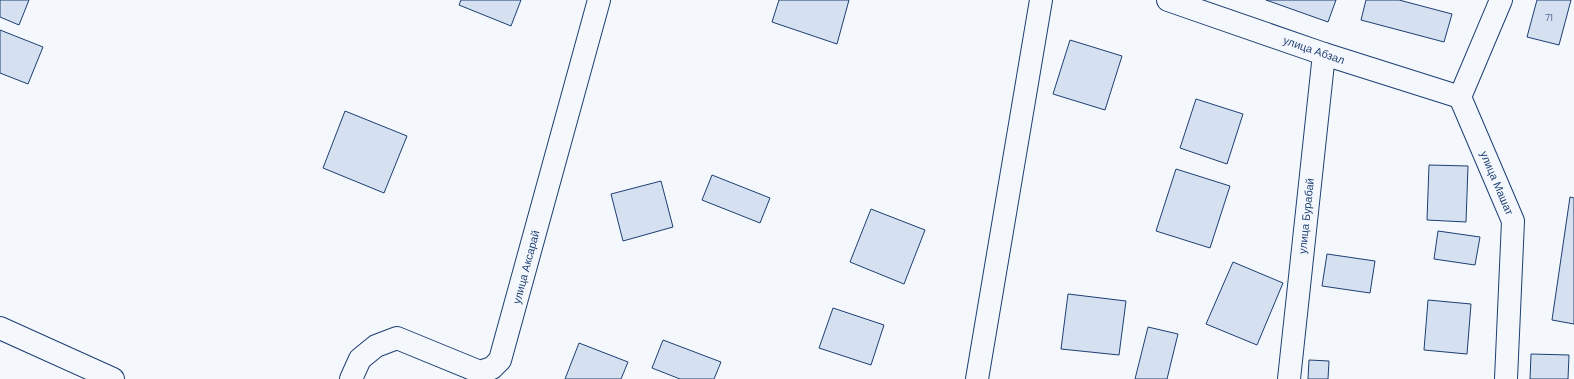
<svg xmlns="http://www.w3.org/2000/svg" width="1574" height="379" viewBox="0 0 1574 379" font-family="'DM Sans',sans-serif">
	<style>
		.building { fill: #d5e0f0; stroke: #1d3f73 }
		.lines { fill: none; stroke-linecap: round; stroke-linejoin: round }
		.minor-casing { stroke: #1d3f73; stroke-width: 24 }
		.minor { stroke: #f4f7fb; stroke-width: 22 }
		.labels { text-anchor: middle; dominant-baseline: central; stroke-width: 3; stroke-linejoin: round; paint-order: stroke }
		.number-label { font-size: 9px; fill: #4b6792 }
		.street-label { font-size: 11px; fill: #1d3f73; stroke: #f4f7fb }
	</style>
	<rect width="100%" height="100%" fill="#f4f7fb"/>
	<g class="building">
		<polygon points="0,0 29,0 19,25 0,17"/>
		<polygon points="461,0 521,0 511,26 459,5"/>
		<polygon points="779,0 849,0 837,44 772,22"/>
		<polygon points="1266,0 1336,0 1328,22"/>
		<polygon points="1366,0 1399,0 1452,14 1444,42 1361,20"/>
		<polygon points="1537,0 1571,0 1559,45 1527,37"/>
		<polygon points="0,30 43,47 28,84 0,73"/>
		<polygon points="1070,40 1122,56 1105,110 1053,94"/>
		<polygon points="1196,99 1243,114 1227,164 1180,148"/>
		<polygon points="345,111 407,136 384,193 323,168"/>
		<polygon points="1429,165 1468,166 1466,222 1427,220"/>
		<polygon points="1176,169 1230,186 1210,248 1156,231"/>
		<polygon points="712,175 770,198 760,223 702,200"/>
		<polygon points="661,181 673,227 623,241 611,194"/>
		<polygon points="1570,197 1574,198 1574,324 1552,320"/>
		<polygon points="871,209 925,230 904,284 850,262"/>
		<polygon points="1438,231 1480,237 1475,265 1434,259"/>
		<polygon points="1327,254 1375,261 1370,293 1322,286"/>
		<polygon points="1233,262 1283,283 1257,345 1206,324"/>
		<polygon points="1068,294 1126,301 1119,355 1061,349"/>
		<polygon points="1428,300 1471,304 1467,354 1424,350"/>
		<polygon points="833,308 884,325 871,365 819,348"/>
		<polygon points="1148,327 1178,334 1167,379 1135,379"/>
		<polygon points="663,340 721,362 714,379 680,379 652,368"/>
		<polygon points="579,343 628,362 621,379 565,379"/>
		<polygon points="1531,354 1569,355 1568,379 1530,379"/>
		<polygon points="1309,360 1329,361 1328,379 1308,379"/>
	</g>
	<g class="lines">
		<defs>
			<g id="minor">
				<polyline points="1168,0 1324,54 1460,97"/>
				<polyline points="1501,0 1460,97 1513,221 1506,379"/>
				<polyline points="0,328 113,379"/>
				<polyline points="351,379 360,359 376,346 397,338 480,372 492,368 500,360 599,0"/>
				<polyline points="977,379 1041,0"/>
				<polyline points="1289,379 1324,54"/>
			</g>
		</defs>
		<use href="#minor" class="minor-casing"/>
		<use href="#minor" class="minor"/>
	</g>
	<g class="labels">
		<g class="number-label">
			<text x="1549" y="18">71</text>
		</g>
		<g class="street-label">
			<text transform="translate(1314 50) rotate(19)">улица Абзал</text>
			<text transform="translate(1497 183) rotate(67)">улица Машат</text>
			<text transform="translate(1306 216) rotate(-84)">улица Бурабай</text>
			<text transform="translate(526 267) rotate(-75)">улица Аксарай</text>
		</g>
	</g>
</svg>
